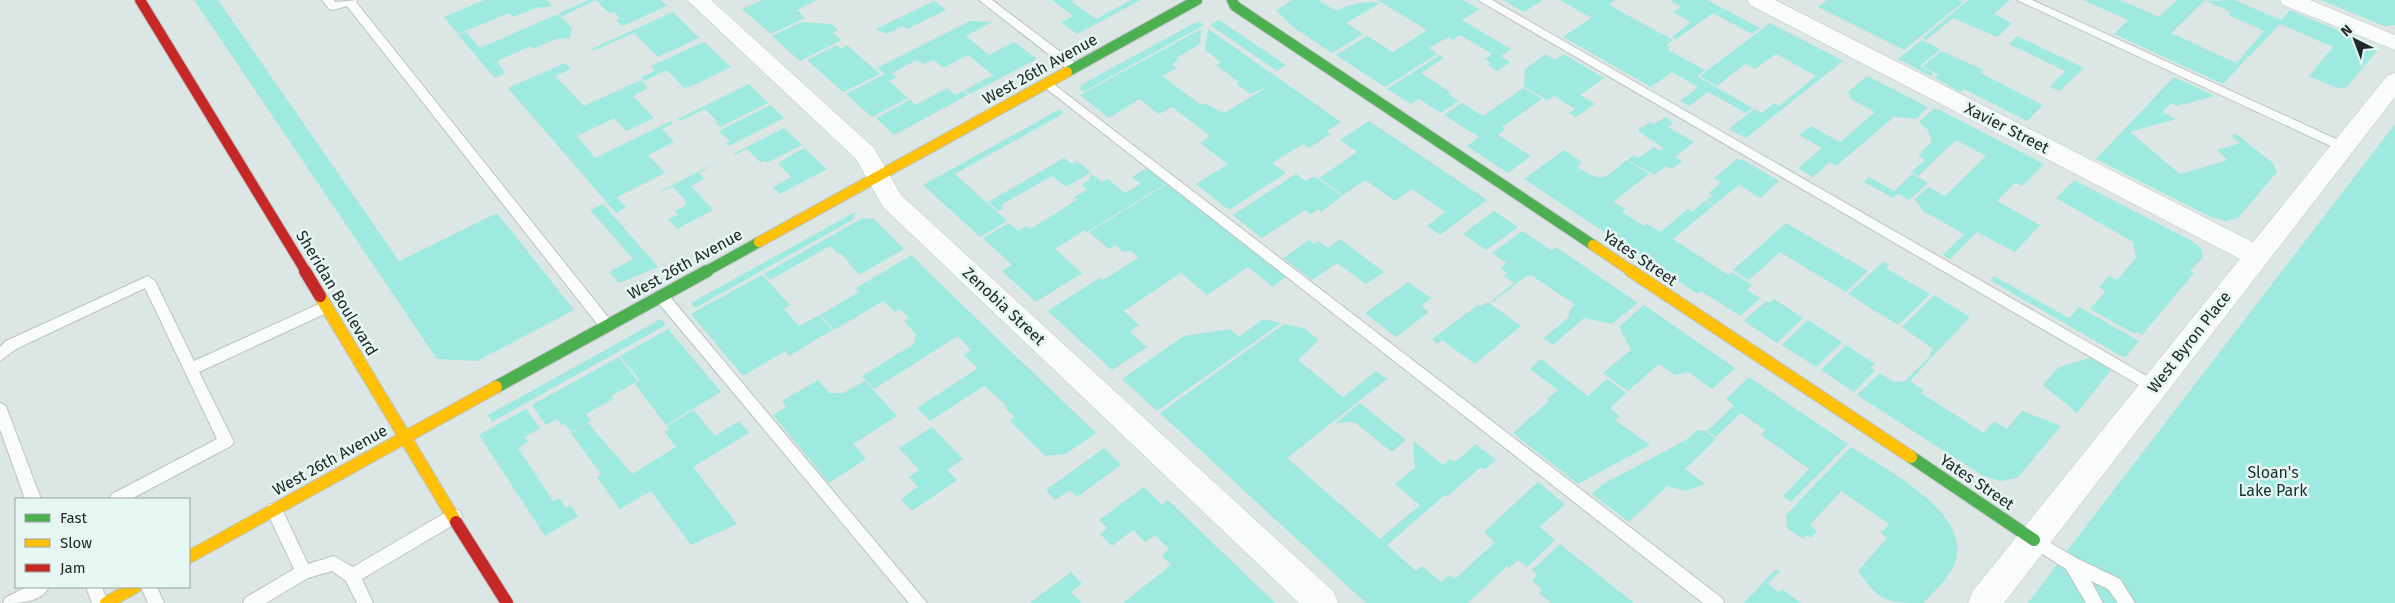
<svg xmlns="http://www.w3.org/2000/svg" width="2395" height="603" viewBox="0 0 2395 603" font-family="'Fira Sans',sans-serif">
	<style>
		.green { fill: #9ee9e0 }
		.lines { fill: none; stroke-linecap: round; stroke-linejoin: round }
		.lane-casing { stroke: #bbc3c1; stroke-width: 2 }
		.street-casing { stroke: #bbc3c1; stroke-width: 1 }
		.fast-far1-casing { stroke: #bbc3c1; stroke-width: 12 }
		.fast-casing { stroke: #bbc3c1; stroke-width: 14 }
		.slow-far1-casing { stroke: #bbc3c1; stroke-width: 12 }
		.slow-casing { stroke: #bbc3c1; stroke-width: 14 }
		.jam-far1-casing { stroke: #bbc3c1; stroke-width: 12 }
		.jam-casing { stroke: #bbc3c1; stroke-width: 14 }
		.lane { fill: #fafbfb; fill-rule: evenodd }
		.street { fill: #fafbfb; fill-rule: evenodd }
		.fast-far1 { stroke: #4caf50; stroke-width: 10 }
		.fast { stroke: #4caf50; stroke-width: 12 }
		.slow-far1 { stroke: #ffc107; stroke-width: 10 }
		.slow { stroke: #ffc107; stroke-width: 12 }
		.jam-far1 { stroke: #c62828; stroke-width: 10 }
		.jam { stroke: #c62828; stroke-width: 12 }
		.labels { text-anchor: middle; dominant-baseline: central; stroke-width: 5; stroke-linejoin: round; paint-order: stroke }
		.street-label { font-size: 16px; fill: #222827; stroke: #e6f6f3 }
		.park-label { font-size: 16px; fill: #18322e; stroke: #e6f6f3 }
	</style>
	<rect width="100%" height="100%" fill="#dce6e4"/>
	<g class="green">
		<polygon points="194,0 218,0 399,261 497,213 574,310 477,361 437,359"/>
		<polygon points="484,0 547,0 553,6 536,8 513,17 509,13 458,34 444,17"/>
		<polygon points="589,0 661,0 667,6 622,26 616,20 620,18 614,12 609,13 596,0 562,16 559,13"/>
		<polygon points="762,0 817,0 797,10 805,18 771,34 742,9"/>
		<polygon points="1052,0 1074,0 1072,2 1096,19 1131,0 1141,0 1077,34 1061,22 1073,16"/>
		<path d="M1293,0H1318L1336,11C1350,4 1365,0 1380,3L1346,23L1363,34L1332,53L1292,26L1276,10Z"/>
		<polygon points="1377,0 1463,0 1479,9 1462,20 1511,49 1501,56 1510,62 1497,71 1488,65 1491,63 1485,59 1492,54 1460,35 1453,40 1448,37 1429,48 1437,54 1385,87 1336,55 1367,36 1393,52 1427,30"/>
		<polygon points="1503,0 1543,0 1524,12"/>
		<polygon points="1560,0 1615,0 1609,5 1673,40 1666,45 1670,48 1668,50 1705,70 1697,76 1752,108 1746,113 1708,92 1689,106 1680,101 1698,87 1672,72 1651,87 1563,37 1591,18"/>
		<polygon points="1672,0 1707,0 1760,28 1752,34 1713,13 1676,39 1672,37 1691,22 1673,12 1681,7 1671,1"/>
		<polygon points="1827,0 1959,0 1963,2 1904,50 1818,7"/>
		<polygon points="1968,0 2010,0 1994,14 2012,23 1997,37 1953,18 1926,40 1923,38"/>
		<polygon points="2083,0 2120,0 2159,17 2177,0 2205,0 2171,33 2236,63 2244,55 2248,57 2223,84 2114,34 2128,20"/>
		<polygon points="2234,0 2281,20 2290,10 2368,43 2375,48 2376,52 2345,89 2341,87 2339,89 2309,76 2333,47 2280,24 2249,57 2244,54 2264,31 2228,15 2231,12 2206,1"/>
		<polygon points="2321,0 2395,0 2395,25 2384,26"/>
		<polygon points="934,1 946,10 907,29 903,26 886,34 876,29"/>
		<polygon points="673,12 699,38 658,57 634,33 593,51 591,49"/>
		<polygon points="558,14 572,28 570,38 556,39 533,49 531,46 497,61 505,73 495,78 458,35 466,32 480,48"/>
		<polygon points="1219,20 1286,65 1277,71 1210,25"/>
		<polygon points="970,21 992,22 966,36 989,55 1014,42 1037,59 970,94 965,90 993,75 968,55 943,68 934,60 923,64 917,60 892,73 897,77 889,81 908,98 872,117 846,94 885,74 877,68"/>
		<polygon points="1198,21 1204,25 1083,92 1080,89 1081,85"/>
		<polygon points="802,22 831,24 838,30 833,33 841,40 800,61 772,36"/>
		<polygon points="1770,23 1843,61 1746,138 1729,129 1754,109 1762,113 1774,103 1779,106 1816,76 1776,54 1755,69 1745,64 1717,86 1700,76"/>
		<polygon points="1201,29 1200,44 1177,57 1179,59 1172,64 1177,68 1162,76 1201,105 1204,103 1224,113 1269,86 1250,94 1237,84 1239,82 1216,65 1221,62 1205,50 1208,29 1341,122 1327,131 1330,134 1309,148 1303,144 1272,163 1286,173 1229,210 1196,184 1228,164 1200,143 1210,136 1172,107 1159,114 1139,99 1109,118 1080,95"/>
		<polygon points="2017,36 2084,68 2060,91 2050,87 2065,71 2009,44"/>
		<polygon points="1922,40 1940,49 1920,66 1933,73 1931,76 1898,59"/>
		<polygon points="704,42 731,67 690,87 684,88 667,70 644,81 641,77 655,71 651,66"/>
		<polygon points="837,45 841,49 847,45 880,74 843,92 807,60"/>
		<polygon points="1941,51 1984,70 1980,73 2043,105 2027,121 1964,89 1961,92 1935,78 1939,75 1923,66"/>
		<polygon points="1546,54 1555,60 1564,54 1604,78 1580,95 1595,104 1576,117 1569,113 1575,109 1554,96 1547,100 1524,87 1525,69"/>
		<polygon points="1440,55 1444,58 1421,73 1451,93 1449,95 1459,101 1441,113 1419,99 1411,104 1387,89"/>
		<polygon points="565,63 571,69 555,76 584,106 641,80 648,88 633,96 654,118 626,131 614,118 577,136 595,158 671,121 673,124 662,129 674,142 648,155 665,173 617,197 626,207 616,213 508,88"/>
		<polygon points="1867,76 1928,107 1916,119 1894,117 1836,166 1830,162 1813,177 1798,168 1822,148 1799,135 1811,126 1840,142 1875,112 1852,100 1848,92"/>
		<polygon points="2174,77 2215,96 2177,106 2171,103 2162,112 2176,119 2130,132 2180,174 2228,160 2217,150 2240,143 2230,135 2236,134 2273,163 2277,172 2238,218 2226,221 2211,217 2096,159"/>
		<polygon points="749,84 768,103 720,127 715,122 717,121 705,109 680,121 678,119"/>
		<polygon points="947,88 955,95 963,91 968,95 894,135 876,118 910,100 916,105"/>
		<polygon points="1523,88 1542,99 1502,127 1505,130 1498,135 1531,156 1508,173 1467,146 1479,137 1444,115 1462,103 1483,116"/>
		<polygon points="771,105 784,118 729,146 726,144 730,141 719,131"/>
		<polygon points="1060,109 1063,112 1059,116 955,174 1007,221 980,237 923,185"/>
		<polygon points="1933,109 1938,109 2044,164 2022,186 2015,183 1997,201 2040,225 2015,252 1977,232 1950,259 1943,255 1964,234 1923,211 1915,199 1928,187 1945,196 1986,156 1956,140 1918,176 1911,172 1925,160 1918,155 1932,142 1928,130 1919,122"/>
		<polygon points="1665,117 1673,122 1668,127 1694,142 1675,157 1682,161 1672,169 1666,166 1654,175 1628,160 1633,155 1639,158 1654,147 1660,151 1664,148 1639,132 1639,126 1642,128 1650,122 1655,124"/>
		<polygon points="1369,121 1487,200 1440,235 1427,226 1445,212 1412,189 1395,201 1365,180 1343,195 1319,178 1357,152 1340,140"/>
		<polygon points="2395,124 2395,603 2028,603 2070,547"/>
		<polygon points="784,128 802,145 767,163 766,161 761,163 747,149 735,155 733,154"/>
		<polygon points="804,148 827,169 780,194 773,187 791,177 778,163"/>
		<path d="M1564,150L1582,162L1577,167C1604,184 1603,179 1627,160L1649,174L1613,202L1625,209L1622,212L1644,226L1647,224L1660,232L1688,209L1692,212L1705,201L1713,206L1673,239L1728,275L1732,272L1752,285L1747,290L1760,298L1740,316L1701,291L1698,294L1524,179Z"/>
		<polygon points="1064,158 1072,164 1077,161 1091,172 1066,187 1052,176 1001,205 1004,208 999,211 988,202"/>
		<polygon points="1737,159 1745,161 1779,181 1760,198 1739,185 1714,205 1706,200 1712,195 1709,193 1721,182 1714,178"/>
		<polygon points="715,163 699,173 704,179 691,186 713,210 677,229 668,219 678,215 675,211 686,205 686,201 673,187 657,193"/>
		<polygon points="1148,167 1167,183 1087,232 1085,230 1055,249 1082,273 1036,302 1002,271 1012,265 983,238 1009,223 1018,231 1026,226 1030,229 1077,200 1074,197 1087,190 1082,185 1089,180 1091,174 1102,182 1108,179 1125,193 1141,184 1132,177"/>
		<polygon points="1296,174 1306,181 1312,177 1317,178 1342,196 1321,212 1318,209 1311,214 1305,210 1262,238 1233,215"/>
		<polygon points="1912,174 1928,183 1909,200 1898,194 1893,198 1864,182 1869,177 1894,191"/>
		<polygon points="2074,180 2190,240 2201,248 2203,257 2190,271 2194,273 2142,335 2137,332 2135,334 2090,309 2105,292 2099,287 2109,276 2117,280 2136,258 2133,242 2056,198"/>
		<polygon points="1169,183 1287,276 1273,287 1248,267 1207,295 1181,273 1124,311 1139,325 1130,332 1147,347 1112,370 1048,311 1099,278 1103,280 1138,258 1132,251 1123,252 1116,245 1109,249 1089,232"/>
		<polygon points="603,204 658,267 619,283 609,272 633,259 590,210"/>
		<polygon points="1494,211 1518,227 1486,250 1463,234"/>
		<polygon points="855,212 854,219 695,308 691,303"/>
		<polygon points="863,218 874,219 904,249 859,275 841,253 838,254 830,246 770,280 764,274"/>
		<polygon points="1786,223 1868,271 1846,292 1780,252 1749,280 1733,270"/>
		<polygon points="1522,231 1552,251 1556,247 1638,303 1612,324 1584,318 1553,345 1544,338 1569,317 1569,312 1574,304 1531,275 1525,277 1493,302 1491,301 1514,283 1504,276 1507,273 1501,268 1506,263 1492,253"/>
		<polygon points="1340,239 1384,272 1366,284 1337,263 1312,280 1283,258 1309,240 1314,244 1318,241 1328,248"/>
		<polygon points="912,255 923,267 1096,433 1066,454 1045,456 1010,421 1015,417 1005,408 1007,406 984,386 930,421 917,408 978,368 964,355 971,350 958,336 874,389 862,376 914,344 916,334 904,321 909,318 900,309 895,312 883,301 834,330 820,315 859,292 856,288"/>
		<polygon points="1884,261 1889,264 1886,268 1930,294 1898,325 1848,294"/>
		<polygon points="762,275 790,305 784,309 799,326 819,315 832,330 789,356 785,351 743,376 691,314"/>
		<polygon points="1994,276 2069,318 2079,307 2139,341 2125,358 1990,280"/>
		<polygon points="1408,282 1431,298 1421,306 1429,312 1396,337 1365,313"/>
		<polygon points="1934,295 1970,317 1932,357 1929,356 1933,349 1902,327"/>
		<polygon points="1774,299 1803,318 1777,343 1744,321 1766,301 1769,303"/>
		<polygon points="1488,302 1521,326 1475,364 1442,340 1437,344 1432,339 1478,305 1480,307"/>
		<polygon points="1644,305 1735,368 1712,389 1688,372 1675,375 1659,364 1628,391 1603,373 1631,350 1619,327"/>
		<polygon points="661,319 666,325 492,422 488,415"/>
		<polygon points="1263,319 1281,323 1157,411 1122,379 1184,336 1230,329 1239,337"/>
		<polygon points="1808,320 1842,342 1816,367 1782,345"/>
		<polygon points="1284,324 1304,328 1319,340 1298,360 1343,397 1376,371 1387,379 1287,458 1380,539 1420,505 1395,484 1415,468 1413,444 1415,442 1443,465 1450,459 1455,462 1476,444 1496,460 1484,470 1481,467 1448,496 1445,495 1387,545 1416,571 1422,566 1441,582 1450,575 1455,579 1495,542 1484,532 1538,482 1565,504 1540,527 1555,540 1527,567 1518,560 1509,568 1507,566 1468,603 1366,603 1160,413"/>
		<polygon points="668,329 721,392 666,425 635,384 640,380 620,356"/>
		<polygon points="1846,345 1875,364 1871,368 1875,370 1854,392 1821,370"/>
		<polygon points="619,357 638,381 611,396 613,399 586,414 591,421 571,432 565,424 562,425 557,419 546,425 532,405"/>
		<polygon points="1929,357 1931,358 1910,381 1924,390 1921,393 1984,433 1994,421 2007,429 2022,411 2061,426 2017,478 2002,481 1983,476 1857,395 1880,373 1894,382 1905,381"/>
		<polygon points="2090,358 2111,370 2077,413 2043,385 2059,367"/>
		<polygon points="1541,359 1588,396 1607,379 1626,393 1610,408 1620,416 1615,420 1650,445 1578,484 1513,433 1549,401 1547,399 1558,390 1530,369"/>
		<polygon points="1749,377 1848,444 1791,502 1783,496 1809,469 1761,435 1765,430 1741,413 1716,437 1707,431 1734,406 1726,399"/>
		<polygon points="818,380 829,393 843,393 865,381 897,416 853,444 866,459 829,483 773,415 786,407 782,401"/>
		<polygon points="1360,403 1406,440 1392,452 1354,422 1336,423"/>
		<polygon points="526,409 540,428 525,437 528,442 518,448 553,501 560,498 566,508 570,505 578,516 545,536 479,435"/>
		<polygon points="694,410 715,436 739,421 749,433 693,467 737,524 691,545 651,491 620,509 597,477 601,474 571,433 588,423 632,474 676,447 665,432 669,429 667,426"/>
		<polygon points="932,427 963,459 947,470 957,480 912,511 901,499 918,487 909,477 919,470 899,448"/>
		<polygon points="1697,430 1705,431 1716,439 1685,469 1705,484 1685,491 1667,486 1629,522 1592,494 1603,484 1686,440"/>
		<path d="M1851,447C1885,469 1973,513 1955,563C1949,578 1934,591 1924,603C1886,603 1881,603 1858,571L1887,538L1881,533L1889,524L1841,491L1810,525L1817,531L1811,538L1807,535L1803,539L1787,528L1786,515Z"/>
		<polygon points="1104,448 1121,465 1077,497 1070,490 1055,500 1046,490"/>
		<polygon points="1144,487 1162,505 1168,500 1275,603 1123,603 1171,565 1162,556 1169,549 1155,535 1145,542 1133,530 1112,546 1100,534 1107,528 1099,520"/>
		<polygon points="1560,544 1634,603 1551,603 1539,593 1542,590 1532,581 1537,575 1532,570"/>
		<polygon points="1776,569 1780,571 1768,584 1779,592 1782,589 1801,603 1744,603"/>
		<polygon points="1071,572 1082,584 1071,592 1081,603 1030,603"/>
	</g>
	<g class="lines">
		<defs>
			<g id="lane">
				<polygon points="322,0 334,0 335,2 358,0 356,2 612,322 614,326 612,330 602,330 347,6 333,10 329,9"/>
				<polygon points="979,0 992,0 1078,65 1078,71 1070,71"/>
				<polygon points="1478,0 1492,0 2159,383 2161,387 2159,391 2149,391"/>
				<polygon points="2017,0 2032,0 2347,144 2349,147 2343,151 2339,150"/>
				<polygon points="1047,79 1722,598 1724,603 1703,603 1043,86 1041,83 1043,80"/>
				<polygon points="148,276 155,281 194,361 321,303 331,303 333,307 331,311 199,372 234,442 231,446 131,499 109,499 112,494 217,439 145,288 16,349 0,361 0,347 6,341"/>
				<polygon points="661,291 666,292 927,603 909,603 656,300 654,296"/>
				<polygon points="0,403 5,405 7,409 41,499 25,499 0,429"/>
				<polygon points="274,503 280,505 308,564 334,556 353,567 448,511 454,509 460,511 462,516 460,521 362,579 373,603 357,603 346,581 332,571 308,578 266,603 243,603 245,598 294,569 266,510 268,505"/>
				<polygon points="2034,533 2078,559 2120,579 2135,603 2118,603 2108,589 2091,581 2103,603 2086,603 2066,569 2028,545 2026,540 2028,535"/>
				<path d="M26,587H49C41,603 18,603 3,603L5,598Z"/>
				<polygon points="86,587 102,587 108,603 92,603"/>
				<polygon points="141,587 157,587 164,603 148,603"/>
			</g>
			<g id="street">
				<polygon points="687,0 711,0 874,148 901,195 1334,592 1338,603 1299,603 883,207 856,159"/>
				<polygon points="1747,0 1775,0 2253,242 2387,76 2395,73 2395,97 2004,603 1968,603 1972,592 2240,259 1750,5"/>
				<polygon points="2280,0 2310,0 2395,35 2395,50 2283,5"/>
			</g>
			<g id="fast-far1">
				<polyline points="1232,0 1235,6 1593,245"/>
				<polyline points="1067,72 1197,0"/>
				<polyline points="705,272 759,242"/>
			</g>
			<g id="fast">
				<polyline points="496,387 707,271"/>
				<polyline points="1911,457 2034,540"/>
			</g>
			<g id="slow-far1">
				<polyline points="759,242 1067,72"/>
				<polyline points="1593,245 1633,272"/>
			</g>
			<g id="slow">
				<polyline points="1631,271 1911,457"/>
				<polyline points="320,296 456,522"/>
				<polyline points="189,557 496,387"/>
				<polyline points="106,603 135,587"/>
			</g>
			<polyline id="jam-far1" points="140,0 306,272"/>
			<g id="jam">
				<polyline points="305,271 320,296"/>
				<polyline points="456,522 507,603"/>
			</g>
		</defs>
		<use href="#lane" class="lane-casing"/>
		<use href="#street" class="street-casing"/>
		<use href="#fast-far1" class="fast-far1-casing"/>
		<use href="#fast" class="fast-casing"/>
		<use href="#slow-far1" class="slow-far1-casing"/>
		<use href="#slow" class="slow-casing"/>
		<use href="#jam-far1" class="jam-far1-casing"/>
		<use href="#jam" class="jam-casing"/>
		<use href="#lane" class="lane"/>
		<use href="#street" class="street"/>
		<use href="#fast-far1" class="fast-far1"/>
		<use href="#fast" class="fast"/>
		<use href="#slow-far1" class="slow-far1"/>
		<use href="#slow" class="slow"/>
		<use href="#jam-far1" class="jam-far1"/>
		<use href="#jam" class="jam"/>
	</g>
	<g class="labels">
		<g class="street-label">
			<text transform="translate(1040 69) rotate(-29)">West 26th Avenue</text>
			<text transform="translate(2007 128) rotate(27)">Xavier Street</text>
			<text transform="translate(1640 258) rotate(34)">Yates Street</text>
			<text transform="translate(685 264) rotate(-29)">West 26th Avenue</text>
			<text transform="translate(337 293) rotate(59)">Sheridan Boulevard</text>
			<text transform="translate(1004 306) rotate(43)">Zenobia Street</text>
			<text transform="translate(2189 342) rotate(-52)">West Byron Place</text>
			<text transform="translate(330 460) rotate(-29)">West 26th Avenue</text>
			<text transform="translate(1977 482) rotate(34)">Yates Street</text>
		</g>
		<g class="park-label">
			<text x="2273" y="472">Sloan's<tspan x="2273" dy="18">Lake Park</tspan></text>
		</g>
	</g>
	<rect x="15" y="498" width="175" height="90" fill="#e6f6f3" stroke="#98a4a1"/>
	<rect x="25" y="514" width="25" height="8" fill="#4caf50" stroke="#98a4a1"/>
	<text x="60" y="523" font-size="15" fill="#222827">Fast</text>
	<rect x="25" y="539" width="25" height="8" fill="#ffc107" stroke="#98a4a1"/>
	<text x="60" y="548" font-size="15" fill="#222827">Slow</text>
	<rect x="25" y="564" width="25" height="8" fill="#c62828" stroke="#98a4a1"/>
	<text x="60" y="573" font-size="15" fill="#222827">Jam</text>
	<g transform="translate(2355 40) rotate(318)" stroke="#e6f6f3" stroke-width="4" paint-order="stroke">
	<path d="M0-4L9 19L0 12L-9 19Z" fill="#222827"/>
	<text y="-8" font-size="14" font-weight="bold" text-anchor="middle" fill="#222827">N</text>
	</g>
</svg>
